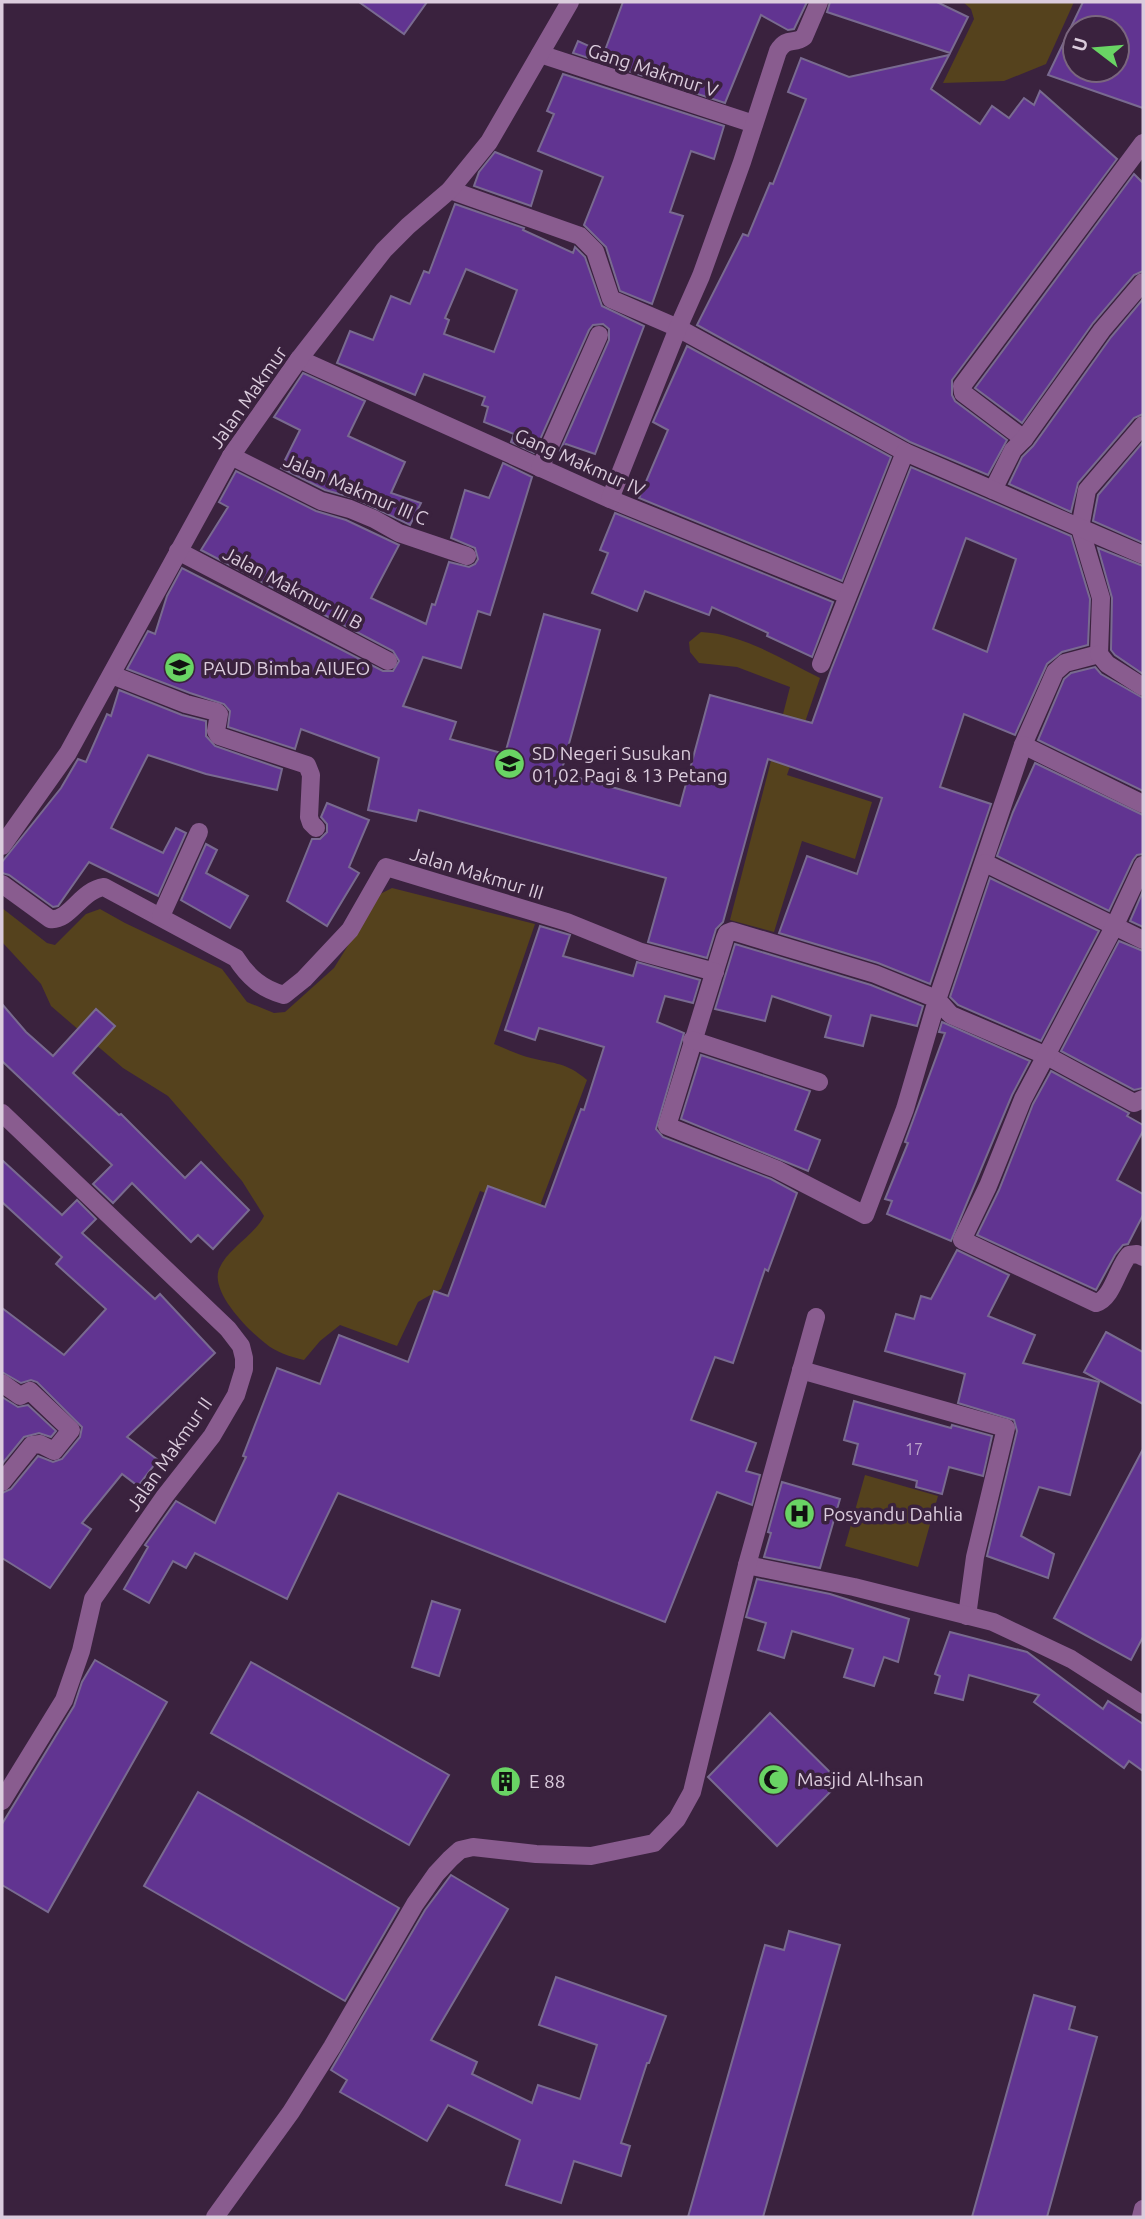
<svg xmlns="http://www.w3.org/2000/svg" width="1145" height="2219" viewBox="0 0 1145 2219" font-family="Ubuntu,sans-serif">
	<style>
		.green { fill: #55421d }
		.building { fill: #613491; stroke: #796a90; stroke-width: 2; fill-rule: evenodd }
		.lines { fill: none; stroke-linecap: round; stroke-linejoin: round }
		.minor { stroke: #895c8f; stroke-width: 18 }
		.labels { text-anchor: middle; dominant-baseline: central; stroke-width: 7; stroke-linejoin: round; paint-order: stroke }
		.number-label { font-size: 16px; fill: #bca6ca }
		.street-label { font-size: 19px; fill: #dbccdd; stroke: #3a223e }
		.poi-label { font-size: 19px; fill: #dbccdd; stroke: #3a223e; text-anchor: start }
	</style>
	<rect width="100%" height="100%" fill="#3a223e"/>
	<g class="green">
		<polygon points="963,2 1074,2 1046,64 1004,81 943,83 974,19 971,9"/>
		<path d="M701,632C743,634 784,660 820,678L787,775L872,802L855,859L802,841L774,932L730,920L790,687L737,667L699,663L690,652L689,642Z"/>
		<path d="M392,888L535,924L494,1044C506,1049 519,1055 531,1058C555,1064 566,1062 587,1080L538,1211L480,1191L441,1289L418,1302L397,1346L340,1325L320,1341L304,1360C291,1357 275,1352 265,1343C248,1330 210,1292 219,1269C228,1248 254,1236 264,1216L242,1181L168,1096L123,1068L51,1006L41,984L2,942V908L47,943L55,945L86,914L100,909L125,923L222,969L247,1002L274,1013L285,1012L334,968L380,894Z"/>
		<polygon points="865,1475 938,1496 918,1567 845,1546"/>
	</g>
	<g class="building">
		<polygon points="359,2 427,2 404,34"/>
		<polygon points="623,2 807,2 794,29 788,30 761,15 725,103 573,53 578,41 604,53"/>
		<polygon points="830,2 937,2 968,17 950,53 827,12"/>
		<path d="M1083,2H1143V108L1048,75ZM1075,28H1117V70H1075Z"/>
		<polygon points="949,55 931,89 980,124 992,106 1009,118 1024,98 1034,105 1040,91 1117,159 952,380 952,395 955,401 1007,440 988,475 910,442 697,325 743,234 748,236 770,183 773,184 806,99 788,92 801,58 849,77"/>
		<polygon points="563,74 724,126 714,159 691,151 670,212 683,216 652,304 620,291 606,247 584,225 603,177 538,151 554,114 547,111"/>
		<polygon points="495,152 542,171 531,206 474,186 479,172"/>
		<polygon points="1134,174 1143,183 1143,271 1134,275 1093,323 1022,423 975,388"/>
		<path d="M455,204L524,228L523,230L573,253L575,247L585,257L602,306L644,326L595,454L566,444L563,452L560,451L609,340V329L603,324L593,325L589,330L534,453L511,442L514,434L484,422L488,407L482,405L485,397L424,374L415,395L337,363L350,331L373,340L391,296L410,304L424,271L429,273ZM466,269L517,290L494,352L444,334L449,320L445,318Z"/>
		<polygon points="1143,299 1143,414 1134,418 1078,483 1071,512 1009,484 1022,457 1033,446 1111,337"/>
		<polygon points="687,346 891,457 842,581 639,498 668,430 653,422"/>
		<polygon points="303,373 365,401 348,436 405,462 391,493 421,503 410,525 354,498 325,490 281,468 300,430 274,417"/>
		<polygon points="1143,442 1143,543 1093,521 1098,495"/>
		<path d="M503,463L532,477L490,615L478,611L461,668L423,657L403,706L456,722L450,739L505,754L544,614L600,630L561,773L680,806L710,695L812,723L831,670L911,467L1071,536L1090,599L1088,645L1062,652L1047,664L1015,735L964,714L940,787L991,804L930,984L878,963L779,933L807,856L857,874L882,798L768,759L723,922L716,929L707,958L648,942L666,878L419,810L416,821L368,810L379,758L301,729L295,749L228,727L230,711L224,704L190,693L127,669L148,631L155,634L167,596L182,568L383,671H393L399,661L393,651L201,550L228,507L219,502L236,471L316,511L346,520L399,545L371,598L426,624L432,604L435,605L449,562L469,567L475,564L478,559L475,548L451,538L465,490L489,498ZM966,538L1016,559L987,652L933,629Z"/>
		<polygon points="615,513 833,602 812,657 767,636 768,633 712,607 709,615 645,591 637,611 592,593 608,553 600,550"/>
		<polygon points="1098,548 1143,566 1143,674 1115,655 1111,650 1112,598"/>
		<polygon points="1095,667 1101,674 1143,698 1143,791 1038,740 1064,679 1071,673"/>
		<polygon points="119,690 182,715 206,721 206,736 215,746 282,769 277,790 206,774 148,755 111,828 163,853 176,828 186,833 158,896 89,862 58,906 53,907 9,875 2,873 2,862 61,788 78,759 86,762 107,714 111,716"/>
		<polygon points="1035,763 1143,815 1143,854 1137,855 1133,860 1109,911 997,856 1013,812"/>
		<polygon points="327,803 369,820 349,867 359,873 327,926 287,901 312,839 320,839 327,832 327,824 321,817"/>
		<polygon points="206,844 217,850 206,873 248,896 230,928 181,900"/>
		<polygon points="990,878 1099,931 1041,1041 958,1005 950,997"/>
		<polygon points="1143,891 1143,927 1130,921"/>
		<polygon points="540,926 570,935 563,956 633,976 637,962 700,980 693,1003 665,996 657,1022 684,1033 656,1129 663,1137 771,1179 797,1193 768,1271 765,1269 733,1363 715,1357 691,1420 756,1443 746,1471 760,1475 752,1505 717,1492 665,1622 338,1493 287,1599 195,1553 186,1568 173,1561 149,1603 124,1589 148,1547 145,1545 176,1501 215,1523 246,1457 243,1456 277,1368 320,1384 339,1335 408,1362 434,1291 448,1296 488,1186 545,1207 581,1109 584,1110 604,1047 539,1028 535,1040 505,1030"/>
		<polygon points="1119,941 1143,951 1143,1088 1134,1090 1061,1051"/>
		<polygon points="735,944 871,985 923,1006 917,1026 871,1015 863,1046 825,1037 831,1016 772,996 765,1021 715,1009"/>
		<polygon points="2,1004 26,1032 53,1056 96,1009 115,1026 73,1073 119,1115 121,1114 185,1178 201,1162 249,1210 213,1249 198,1235 191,1242 132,1183 113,1203 93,1184 112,1165 2,1061"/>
		<polygon points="942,1022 1030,1061 1012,1095 951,1241 887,1214 892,1201 885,1199 908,1143 905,1142 945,1033 939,1032"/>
		<polygon points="701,1055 810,1091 795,1130 820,1140 808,1171 681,1119"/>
		<polygon points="1051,1071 1129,1113 1127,1116 1143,1125 1143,1131 1117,1180 1143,1194 1143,1215 1128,1244 1123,1245 1115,1255 1096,1290 977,1235 999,1190 1033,1104"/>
		<polygon points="2,1160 62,1215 77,1200 96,1219 82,1233 155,1299 160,1294 215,1353 127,1437 158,1460 138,1486 122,1474 82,1523 91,1529 50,1588 2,1558 2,1493 11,1489 38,1456 53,1462 62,1459 80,1437 82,1427 37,1382 31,1380 21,1383 2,1372 2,1308 64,1355 106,1309 56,1264 62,1257 2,1202"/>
		<polygon points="957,1250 1009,1275 988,1316 1035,1335 1023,1363 1099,1382 1070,1495 1039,1487 1021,1536 1054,1554 1048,1578 987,1556 1017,1431 1014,1420 958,1403 965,1374 885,1351 896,1314 914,1319 921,1296 931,1299"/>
		<polygon points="1106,1332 1143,1352 1143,1404 1084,1372"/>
		<polygon points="2,1397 18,1407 28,1405 56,1431 51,1437 39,1433 24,1437 2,1464"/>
		<polygon points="854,1401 951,1428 952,1425 992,1436 983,1476 949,1467 942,1494 916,1487 917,1481 853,1464 858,1444 844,1440"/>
		<polygon points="1143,1449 1143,1637 1131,1660 1054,1618"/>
		<polygon points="782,1482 840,1499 820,1568 764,1557 771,1533 768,1532"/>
		<polygon points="757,1579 830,1594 909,1619 898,1662 884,1657 874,1686 844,1677 853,1649 792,1631 784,1658 758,1650 766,1623 746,1617"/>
		<polygon points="432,1601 460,1610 439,1676 412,1667"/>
		<polygon points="950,1632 1027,1652 1103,1709 1108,1701 1143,1724 1143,1771 1129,1761 1124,1768 1034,1702 1039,1695 969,1675 963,1700 935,1693 940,1676 935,1674"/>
		<polygon points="95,1660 167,1702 48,1912 2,1885 2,1824 74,1706 82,1682"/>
		<polygon points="251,1662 449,1775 409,1845 211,1733"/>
		<polygon points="770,1713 840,1782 777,1846 708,1777"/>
		<polygon points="198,1792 399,1908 345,2001 144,1886"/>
		<polygon points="451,1875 508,1909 431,2040 477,2062 472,2074 532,2103 538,2085 580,2099 597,2045 539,2025 556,1977 666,2016 649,2063 647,2063 621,2143 630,2146 621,2176 574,2161 561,2203 506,2185 520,2140 448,2105 427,2141 340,2092 347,2080 331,2070 425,1910"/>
		<polygon points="789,1931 840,1945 763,2217 688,2217 765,1945 784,1950"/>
		<polygon points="1034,1995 1075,2007 1069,2029 1097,2037 1047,2217 972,2217"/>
	</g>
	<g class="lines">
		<g class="minor">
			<polyline points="540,54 754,124"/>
			<polyline points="450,190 580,236 595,251 611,299 678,328 905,452"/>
			<polyline points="299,359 610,499 847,595"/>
			<polyline points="1024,439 963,393 962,386 1143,143"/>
			<polyline points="231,456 321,501 350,509 374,519 399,533 467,556"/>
			<polyline points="540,468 599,335"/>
			<polyline points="993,490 1013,450 1024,439 1102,330 1143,282"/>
			<path d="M610,499L678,328L701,276L742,162L778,51C787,36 794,45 804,37L819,2"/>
			<polyline points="178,551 388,661"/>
			<path d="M1099,654L1065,663L1055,672L1023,745L937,1000L905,1109L865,1215L776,1169L667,1126L725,938L727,933L732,931L875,974L934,998C941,1002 945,1009 951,1015L1047,1056L1134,1103L1143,1099"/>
			<polyline points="1099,654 1101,598 1080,528 1087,490 1143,425"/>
			<polyline points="1099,654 1107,664 1143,687"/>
			<polyline points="821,664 905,452 1143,555"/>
			<polyline points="112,675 186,704 217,712 219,714 216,731 219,736 307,765 311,775 309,817 311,823 316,828"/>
			<polyline points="1023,745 1143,804"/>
			<polyline points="2,846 68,753 231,456 299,359 384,250 408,226 450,190 489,142 570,2"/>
			<polyline points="985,863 1143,940"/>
			<path d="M1143,865L1115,925L1023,1099L988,1186L962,1240L1096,1303C1113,1298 1117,1268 1129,1255L1137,1254L1143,1257"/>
			<path d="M2,884L50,919C69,922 81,890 104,887L236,958C248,977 262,989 284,995L304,979L350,930L386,867L567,922L641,952L715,972"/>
			<polyline points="161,916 199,832"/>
			<polyline points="692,1040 819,1082"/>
			<polyline points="2,1113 228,1329 241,1346 244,1358 244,1369 236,1395 212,1436 165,1496 93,1599 81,1651 64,1700 2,1801"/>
			<polyline points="801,1370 1006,1428 975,1557 967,1616"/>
			<polyline points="2,1383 20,1396 30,1391 71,1430 54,1451 40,1444 32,1445 2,1482"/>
			<polyline points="747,1565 854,1587 993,1622 1071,1659 1143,1705"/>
			<polyline points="215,2217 291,2112 332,2047 415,1904 436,1874 450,1859 460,1850 473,1847 536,1854 591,1856 654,1843 677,1819 692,1792 747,1565 816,1317"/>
			<polyline points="1141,2217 1143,2209"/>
		</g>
	</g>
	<defs>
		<symbol id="school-disc" viewBox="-11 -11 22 22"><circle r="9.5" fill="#69d464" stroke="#3a223e"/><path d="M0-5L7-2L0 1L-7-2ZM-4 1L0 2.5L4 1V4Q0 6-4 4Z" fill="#111"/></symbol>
		<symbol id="hospital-disc" viewBox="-11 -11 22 22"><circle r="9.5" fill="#69d464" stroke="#3a223e"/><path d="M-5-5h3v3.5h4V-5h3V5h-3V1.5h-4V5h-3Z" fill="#111"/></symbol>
		<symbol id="mosque-disc" viewBox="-11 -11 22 22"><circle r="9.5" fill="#69d464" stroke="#3a223e"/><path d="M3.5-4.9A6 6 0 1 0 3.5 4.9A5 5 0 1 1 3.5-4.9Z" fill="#111"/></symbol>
		<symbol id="building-disc" viewBox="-11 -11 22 22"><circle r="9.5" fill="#69d464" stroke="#3a223e"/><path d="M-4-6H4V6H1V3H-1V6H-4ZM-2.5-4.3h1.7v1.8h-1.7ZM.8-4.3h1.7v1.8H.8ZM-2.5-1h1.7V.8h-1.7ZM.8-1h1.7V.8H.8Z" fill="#111"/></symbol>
	</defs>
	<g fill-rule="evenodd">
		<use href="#school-disc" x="162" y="650" width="35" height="35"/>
		<use href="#school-disc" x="492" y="746" width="35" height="35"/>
		<use href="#hospital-disc" x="782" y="1496" width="35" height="35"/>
		<use href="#mosque-disc" x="756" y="1762" width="35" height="35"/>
		<use href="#building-disc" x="488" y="1764" width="35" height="35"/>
	</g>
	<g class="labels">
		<g class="number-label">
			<text x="914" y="1449">17</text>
		</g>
		<g class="street-label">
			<text transform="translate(653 70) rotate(18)">Gang Makmur V</text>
			<text transform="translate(248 397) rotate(-55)">Jalan Makmur</text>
			<text transform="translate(580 462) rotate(24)">Gang Makmur IV</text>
			<text transform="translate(356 489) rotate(23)">Jalan Makmur III C</text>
			<text transform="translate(293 588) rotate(28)">Jalan Makmur III B</text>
			<text transform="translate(477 873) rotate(17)">Jalan Makmur III</text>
			<text transform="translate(169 1454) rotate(-55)">Jalan Makmur II</text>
		</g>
		<g class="poi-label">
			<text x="203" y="668">PAUD Bimba AIUEO</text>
			<text x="532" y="753">SD Negeri Susukan<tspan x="532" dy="22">01,02 Pagi &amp; 13 Petang</tspan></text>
			<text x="823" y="1514">Posyandu Dahlia</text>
			<text x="797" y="1779">Masjid Al-Ihsan</text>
			<text x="529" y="1781">E 88</text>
		</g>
	</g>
	<rect width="1145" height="2219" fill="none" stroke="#dbccdd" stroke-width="7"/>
	<g transform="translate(1096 49) rotate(286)"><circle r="33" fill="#3a223e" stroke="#7a667e" stroke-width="2"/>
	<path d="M0-5L12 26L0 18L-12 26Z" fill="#69d464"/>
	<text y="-10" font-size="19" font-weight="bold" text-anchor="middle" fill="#dbccdd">U</text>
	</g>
</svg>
